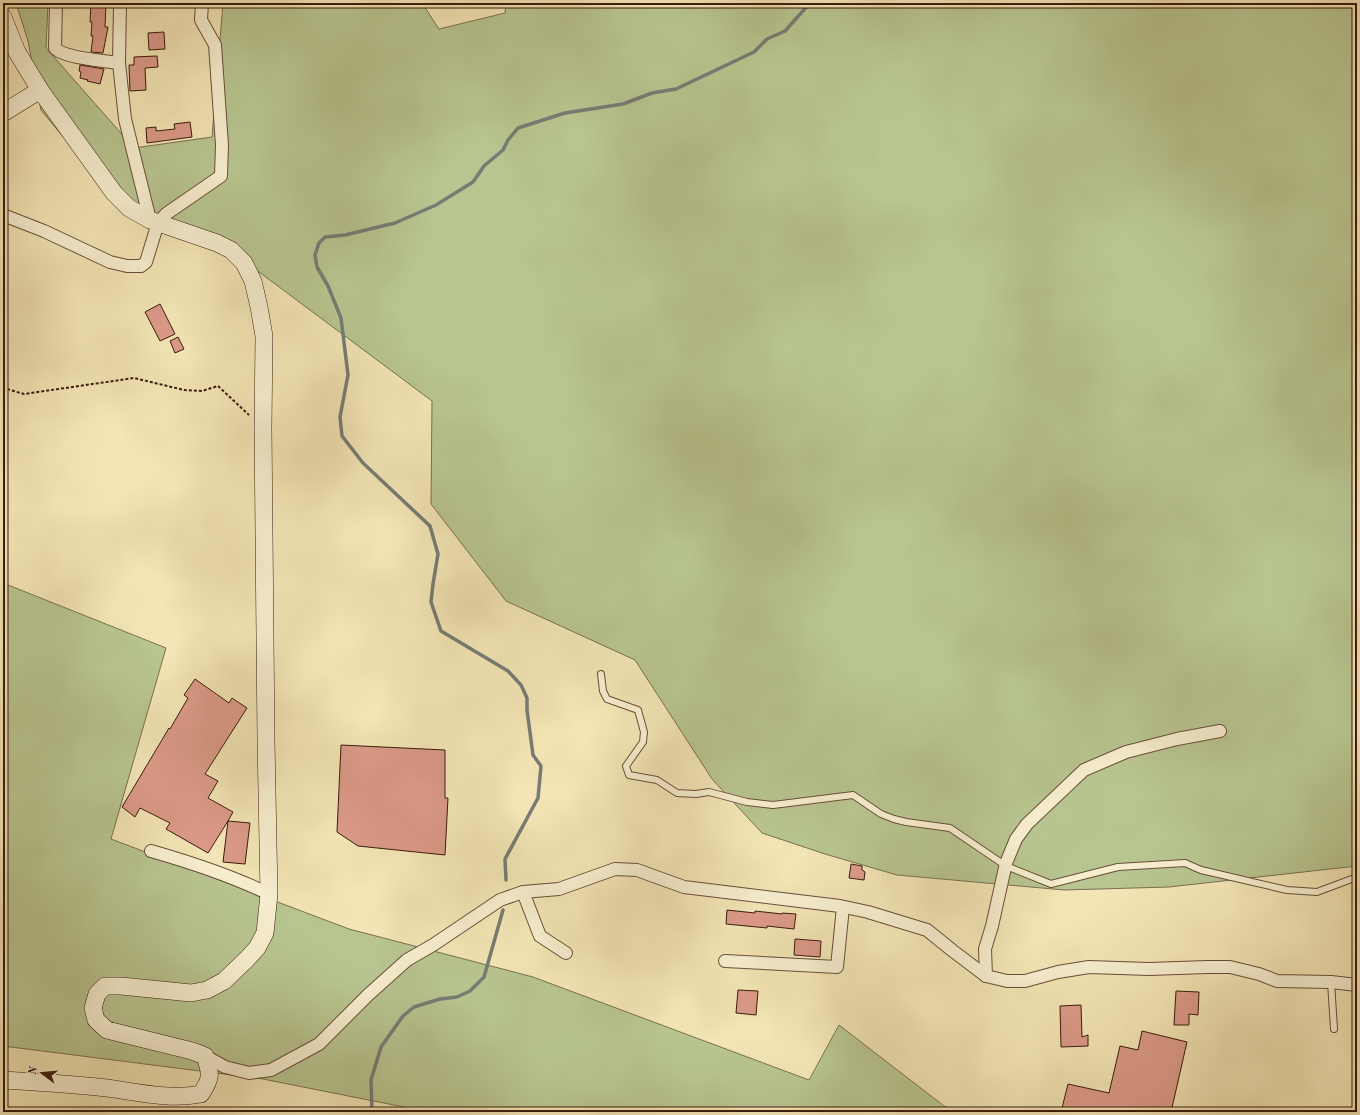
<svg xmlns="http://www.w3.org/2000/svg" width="1360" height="1115" viewBox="0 0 1360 1115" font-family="'Old Standard TT',serif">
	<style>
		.green { fill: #b8c590; stroke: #79704f }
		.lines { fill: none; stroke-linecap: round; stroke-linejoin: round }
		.stream { stroke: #777c75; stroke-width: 3.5 }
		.building { fill: #db9a88; stroke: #3a1b0e }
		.lane-casing { stroke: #684e38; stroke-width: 8 }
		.street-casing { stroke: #684e38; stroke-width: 14 }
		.secondary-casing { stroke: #3a1b0e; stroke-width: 18 }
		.path { stroke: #3a1b0e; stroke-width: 2; stroke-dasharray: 3 2; stroke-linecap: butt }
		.lane { stroke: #f7eecf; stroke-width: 6 }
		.street { stroke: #f7eecf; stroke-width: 12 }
		.secondary { stroke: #f7eecf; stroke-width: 17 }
	</style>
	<rect width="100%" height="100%" fill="#f3e5b5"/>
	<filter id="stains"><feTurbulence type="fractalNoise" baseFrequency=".005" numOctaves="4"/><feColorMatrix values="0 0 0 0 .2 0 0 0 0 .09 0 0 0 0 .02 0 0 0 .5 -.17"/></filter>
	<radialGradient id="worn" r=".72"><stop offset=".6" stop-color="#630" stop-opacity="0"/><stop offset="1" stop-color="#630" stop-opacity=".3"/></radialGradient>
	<g class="green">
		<polygon points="16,3 48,3 46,48 134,148 212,137 223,3 422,3 439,29 505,13 506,3 1357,3 1357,866 1169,887 1064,890 897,875 825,854 762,833 712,779 635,660 506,601 431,504 432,401 251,266 111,195 41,110 28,41"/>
		<polygon points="3,583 166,648 111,839 349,929 533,977 809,1080 839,1025 944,1106 958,1112 429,1112 263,1079 3,1046"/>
	</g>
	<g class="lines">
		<g class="stream">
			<polyline points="506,880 505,859 538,798 541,766 533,755 527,710 527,698 521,685 508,671 441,631 431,602 433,584 438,554 430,526 363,463 342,436 340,417 348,375 341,318 328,286 317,267 315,255 319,243 325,237 345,235 395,223 436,205 473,182 484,166 503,150 508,140 518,128 565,113 623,104 652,93 676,89 754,52 767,39 785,31 810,3"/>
			<polyline points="372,1112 371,1080 381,1047 403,1016 414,1007 440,999 457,997 470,991 484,977 503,910"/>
		</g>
	</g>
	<g class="building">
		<polygon points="91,3 106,3 105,27 108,27 103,53 91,52 93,36 91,36 92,22 90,22"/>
		<polygon points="164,32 165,49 149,50 148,33"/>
		<polygon points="157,56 158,67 145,68 146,90 130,91 129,65 134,65 134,57"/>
		<polygon points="80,65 104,69 100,84 87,81 88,80 80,78 81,72 79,71"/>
		<polygon points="190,122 192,137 147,143 146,128 156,127 156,131 175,129 174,124"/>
		<polygon points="160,304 175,334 160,341 145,312"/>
		<polygon points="178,337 184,349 175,353 170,341"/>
		<polygon points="195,679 229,703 232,698 247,708 205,774 218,781 208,798 233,812 228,821 250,823 245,864 223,862 228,821 208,853 166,829 170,823 140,808 135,817 122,807 169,728 170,729 188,698 184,695"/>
		<polygon points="341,745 445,750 445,798 448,798 445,855 358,846 337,832"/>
		<polygon points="851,864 862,866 862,870 865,872 864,880 849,878"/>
		<polygon points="727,910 755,913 755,911 782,914 782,913 796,914 794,929 767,926 767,928 726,924"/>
		<polygon points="795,939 821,941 820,957 794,955"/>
		<polygon points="738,990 758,991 756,1015 736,1013"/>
		<polygon points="1176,991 1199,992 1198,1015 1189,1014 1189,1025 1174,1025"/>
		<polygon points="1081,1005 1082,1037 1088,1035 1088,1046 1061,1047 1060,1006"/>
		<polygon points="1142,1031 1187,1042 1171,1112 1061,1112 1068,1084 1109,1093 1120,1046 1138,1050"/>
	</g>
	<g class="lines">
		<defs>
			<g id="lane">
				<polyline points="601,674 603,691 607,699 638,710 644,732 643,742 626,766 629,775 657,780 677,793 696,794 709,792 747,802 773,805 853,795 881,814 894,819 906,822 950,828 1006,866 1051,884 1118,867 1185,863 1201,870 1287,890 1317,892 1357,877"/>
				<polyline points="1331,982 1334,1029"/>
			</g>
			<g id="street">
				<path d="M56,3L55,48C63,58 106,61 119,63"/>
				<polyline points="120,3 119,63 125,119 150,220"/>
				<polyline points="3,215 44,231 110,262 127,266 141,266 146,262 158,223 166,214 221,176 222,145 215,45 201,20 202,3"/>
				<path d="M151,851C193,863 230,875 269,894"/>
				<polyline points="523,892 540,936 566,953"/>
				<polyline points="725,961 837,967 843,907"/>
				<polyline points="986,976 985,949 992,926 1006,863 1016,839 1027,824 1084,770 1126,752 1177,739 1220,731"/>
				<polyline points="205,1056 225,1067 249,1073 271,1070 319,1044 368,995 407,960 433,945 500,900 523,892 559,889 615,869 637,870 684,887 840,906 868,912 927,930 953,951 986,976 1007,981 1025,981 1058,972 1089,967 1149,969 1208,967 1230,967 1259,974 1277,981 1331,982 1357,985"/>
			</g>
			<g id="secondary">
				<path d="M3,17L17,52L40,90L114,193L129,208L150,220L217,243L231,250L244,263L253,281L259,307L264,336L263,428L266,741L269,894L265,933L257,948L247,959L224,981L207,990L191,993L121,986H105L97,994L93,1008L96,1020L107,1030L192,1051L205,1056C211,1075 212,1077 201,1094C170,1100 137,1092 107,1088C72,1084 38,1082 3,1080"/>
				<polyline points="3,113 40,90"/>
			</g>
		</defs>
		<use href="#lane" class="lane-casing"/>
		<use href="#street" class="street-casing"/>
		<use href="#secondary" class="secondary-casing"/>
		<polyline class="path" points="3,380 7,389 24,394 134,378 184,390 202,391 218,386 249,415"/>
		<use href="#lane" class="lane"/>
		<use href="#street" class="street"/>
		<use href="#secondary" class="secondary"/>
	</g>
	<rect width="1360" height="1115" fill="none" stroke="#f3e5b5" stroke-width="16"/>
	<rect x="4" y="4" width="1352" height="1107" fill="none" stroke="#3a1b0e" stroke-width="2"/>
	<rect x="8" y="8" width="1344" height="1099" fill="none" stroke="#3a1b0e"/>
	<g transform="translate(42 1073) rotate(286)" stroke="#f7eecf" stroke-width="3" paint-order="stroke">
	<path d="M0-3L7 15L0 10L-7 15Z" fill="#3a1b0e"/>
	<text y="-6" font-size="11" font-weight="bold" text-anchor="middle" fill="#3a1b0e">N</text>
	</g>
	<rect width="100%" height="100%" filter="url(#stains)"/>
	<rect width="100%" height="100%" fill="url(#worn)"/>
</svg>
